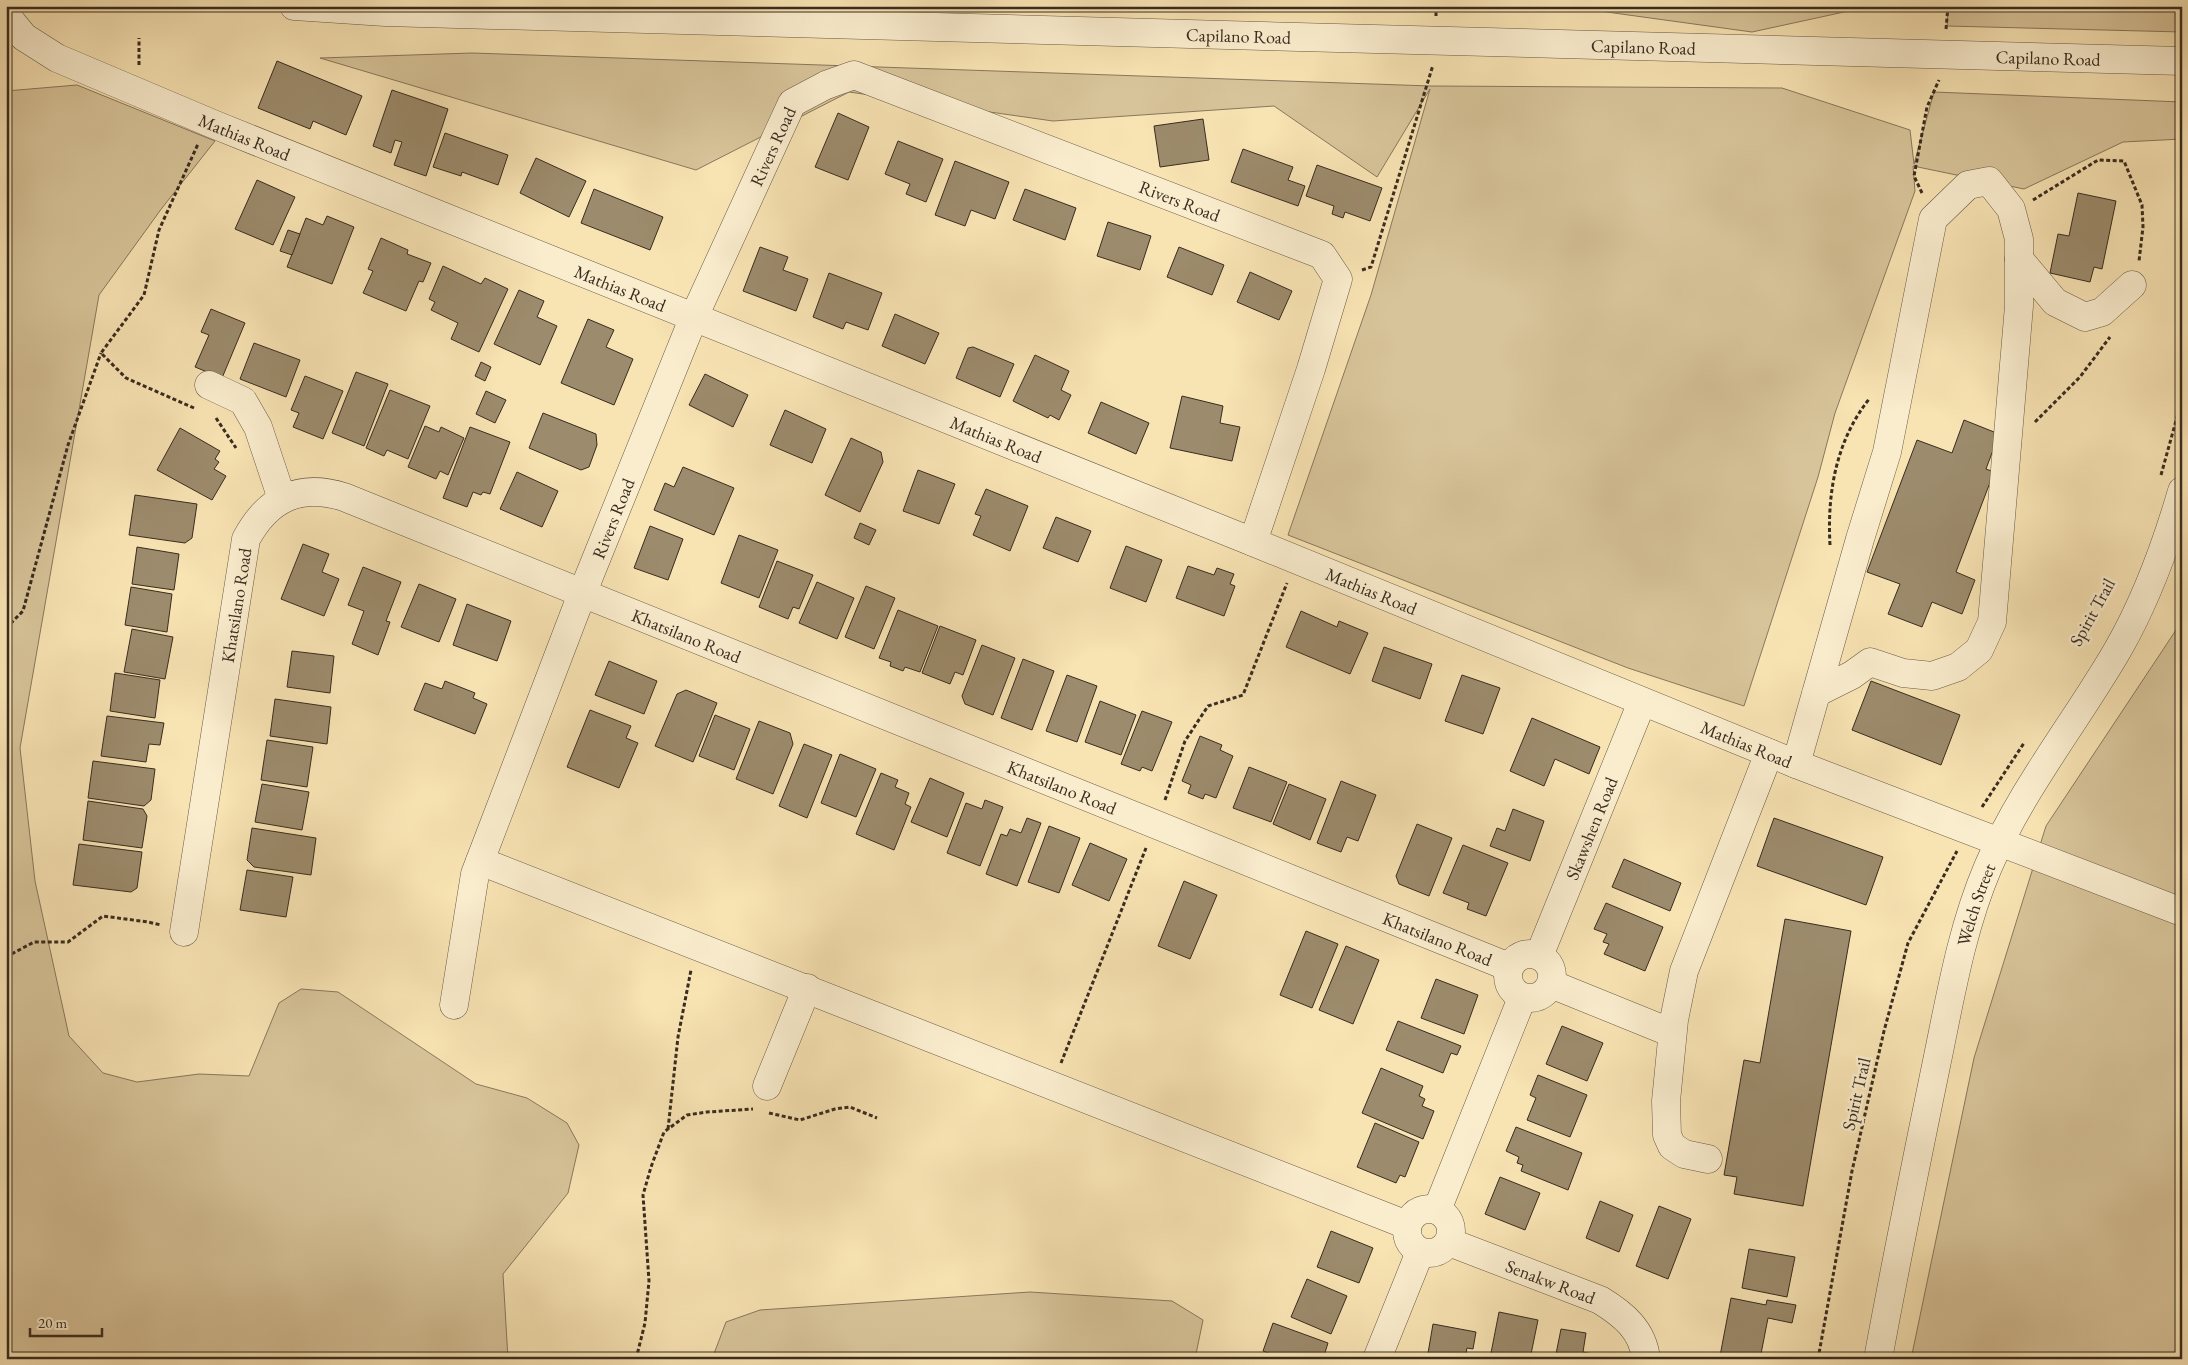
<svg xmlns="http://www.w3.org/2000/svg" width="2188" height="1365" viewBox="0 0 2188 1365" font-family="'EB Garamond',serif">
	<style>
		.green { fill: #d8c49a; stroke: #88785d }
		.building { fill: #9c8b6c; stroke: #392c20 }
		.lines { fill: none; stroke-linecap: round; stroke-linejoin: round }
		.minor-casing { stroke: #695a45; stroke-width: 29 }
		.path { stroke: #392c20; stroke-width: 3; stroke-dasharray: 4 2.5; stroke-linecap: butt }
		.minor { stroke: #faedce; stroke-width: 28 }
		.labels { text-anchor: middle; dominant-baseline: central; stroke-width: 5; stroke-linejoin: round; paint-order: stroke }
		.street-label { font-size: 18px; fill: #392c20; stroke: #faedce }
	</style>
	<rect width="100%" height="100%" fill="#f8e3b3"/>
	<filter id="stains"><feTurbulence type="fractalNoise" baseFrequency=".004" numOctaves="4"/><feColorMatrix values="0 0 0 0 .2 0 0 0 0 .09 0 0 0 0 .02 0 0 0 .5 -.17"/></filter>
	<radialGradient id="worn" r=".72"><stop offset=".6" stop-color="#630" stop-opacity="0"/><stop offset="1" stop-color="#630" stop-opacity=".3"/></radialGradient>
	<g class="green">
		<polygon points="1563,6 1860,6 1858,9 1752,32"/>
		<polygon points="1948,6 2182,6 2182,32 1947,26"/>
		<polygon points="472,53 1431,86 1782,88 1910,130 1914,164 1934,92 2182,102 2182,139 2123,142 2024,189 1913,166 1915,191 1835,413 1818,477 1744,706 1628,668 1288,535 1371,295 1430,89 1377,177 1274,106 1053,121 849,92 696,170 320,58"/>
		<polygon points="77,85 215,141 162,208 99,295 20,748 35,881 69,1036 103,1073 137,1082 199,1074 249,1076 279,1003 301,989 338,992 476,1084 527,1098 567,1123 579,1145 568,1193 503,1274 508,1359 6,1359 6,91"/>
		<polygon points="2182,621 2182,1359 1911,1359 1974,1058 2046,826"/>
		<polygon points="1030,1292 1172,1301 1203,1320 1195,1359 712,1359 726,1322 760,1310"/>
	</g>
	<g class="building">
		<polygon points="277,61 362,96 346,135 313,121 310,129 258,108"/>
		<polygon points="392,90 448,109 426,176 394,165 402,142 395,140 391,153 373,146"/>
		<polygon points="838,113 869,127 848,180 815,167"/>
		<polygon points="1203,119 1209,160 1160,167 1154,126"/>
		<polygon points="445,133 508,155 498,185 462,172 461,176 433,167"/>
		<polygon points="898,141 943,159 926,202 906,194 910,184 885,174"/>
		<polygon points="1243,149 1293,167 1288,180 1305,186 1298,206 1231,182"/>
		<polygon points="536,158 586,181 569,217 520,193"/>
		<polygon points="955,161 1009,182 995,219 971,210 965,226 935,215"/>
		<polygon points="1317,165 1382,188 1370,221 1345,212 1343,218 1332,214 1334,206 1306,196"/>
		<polygon points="257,180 295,197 273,245 235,229"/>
		<polygon points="594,189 663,217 650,250 581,223"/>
		<polygon points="1025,189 1076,208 1065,240 1013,220"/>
		<polygon points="2078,193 2116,201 2102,269 2094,267 2090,282 2050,273 2058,234 2069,236"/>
		<polygon points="327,216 354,227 332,284 287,267 306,218 323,225"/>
		<polygon points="1108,222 1151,236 1140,270 1097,256"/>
		<polygon points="288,230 300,234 292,255 280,251"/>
		<polygon points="381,238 408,250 407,254 431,263 423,282 419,281 406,311 363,293 373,271 368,269"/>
		<polygon points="760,247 788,257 783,270 808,279 796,311 743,291"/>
		<polygon points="1179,247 1224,265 1212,295 1167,277"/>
		<polygon points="443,266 481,284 485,278 508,289 479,352 451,339 458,323 431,310 435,302 429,299"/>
		<polygon points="1250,272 1292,291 1279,320 1237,302"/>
		<polygon points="829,273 882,293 868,330 846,322 843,329 813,317"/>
		<polygon points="519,290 544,301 537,317 557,326 540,365 494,344"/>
		<polygon points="211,309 245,323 222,378 195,367 209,335 201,332"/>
		<polygon points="895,314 939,333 925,364 882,346"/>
		<polygon points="588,319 614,330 606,347 633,359 614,405 561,383"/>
		<polygon points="254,343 300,360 286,397 240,379"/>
		<polygon points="973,347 1014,364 1000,397 956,378 968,348"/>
		<polygon points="1035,355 1069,371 1061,390 1071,395 1059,420 1050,415 1048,418 1013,401"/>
		<polygon points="481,362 491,367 485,381 475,376"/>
		<polygon points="356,372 388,384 364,446 332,433"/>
		<polygon points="705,374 748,395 733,427 689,405"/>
		<polygon points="305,376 343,391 323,439 293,427 299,413 291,410"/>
		<polygon points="390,390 430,406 408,459 387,450 384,456 366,448"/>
		<polygon points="486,391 506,400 495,423 476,414"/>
		<polygon points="1182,396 1223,406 1220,423 1240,427 1232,461 1170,448"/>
		<polygon points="1101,402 1149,423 1136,454 1088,433"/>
		<polygon points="785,410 826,429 812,463 770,445"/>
		<polygon points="543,413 596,434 597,445 589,467 581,470 529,448"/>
		<polygon points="1964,420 1999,434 1986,469 1994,472 1956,572 1975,580 1962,614 1932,602 1922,627 1888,614 1900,584 1867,572 1917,440 1952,453"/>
		<polygon points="425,426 439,432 441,427 464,438 448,475 440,471 436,479 408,467"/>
		<polygon points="470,427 510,442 490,494 483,492 481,495 473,492 467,507 443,498"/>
		<polygon points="180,428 220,451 215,459 219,462 214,469 226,476 212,500 157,470"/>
		<polygon points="851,438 881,452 883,462 860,512 825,495"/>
		<polygon points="683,467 734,488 714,535 654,510 665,483 674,487"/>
		<polygon points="918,470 955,484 939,524 903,511"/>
		<polygon points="517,472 558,491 542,527 500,509"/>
		<polygon points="986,489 1028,506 1010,551 973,535 981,516 975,514"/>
		<polygon points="135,495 197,504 192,538 185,543 129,535"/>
		<polygon points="1056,517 1091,531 1078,562 1043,548"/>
		<polygon points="860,523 876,530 869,545 854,538"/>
		<polygon points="650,526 683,539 668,580 634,568"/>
		<polygon points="739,535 778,550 759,598 721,583"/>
		<polygon points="303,544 329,554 322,572 339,579 324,616 281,599"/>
		<polygon points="1126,546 1162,560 1146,602 1110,588"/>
		<polygon points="137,547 179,554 174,590 132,584"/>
		<polygon points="777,561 813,575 799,609 793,607 788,619 759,607"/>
		<polygon points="1188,566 1214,575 1217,568 1234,574 1230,584 1235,586 1224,616 1176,598"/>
		<polygon points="363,567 401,582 386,621 390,622 378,655 352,644 364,611 348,605"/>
		<polygon points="817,582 854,598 837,639 799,623"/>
		<polygon points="419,584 456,599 439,642 401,627"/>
		<polygon points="866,586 895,598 874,649 845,637"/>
		<polygon points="131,587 172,594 167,632 125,625"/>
		<polygon points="467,604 511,621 497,661 453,645"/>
		<polygon points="898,610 938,626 920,672 905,667 903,671 890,666 891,662 879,658"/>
		<polygon points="1301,611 1337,627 1339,621 1368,633 1350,674 1286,647"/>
		<polygon points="940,626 976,640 963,675 955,672 950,684 922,673"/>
		<polygon points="132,629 173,637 165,679 124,672"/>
		<polygon points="982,645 1015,658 993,715 965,704 962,696"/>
		<polygon points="1384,647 1432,664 1420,699 1372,681"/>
		<polygon points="292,651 334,656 330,693 287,687"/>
		<polygon points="1023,659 1054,671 1032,730 1001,718"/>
		<polygon points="609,661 657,681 644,714 595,695"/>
		<polygon points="115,673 160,680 155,718 110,711"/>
		<polygon points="1067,675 1097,686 1077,742 1046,731"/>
		<polygon points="1462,675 1500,688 1483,734 1445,721"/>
		<polygon points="445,681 475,693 473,698 487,704 475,734 414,710 425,683 442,689"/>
		<polygon points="1871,681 1960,715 1941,765 1852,730"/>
		<polygon points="686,690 717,703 693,762 655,746 677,694"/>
		<polygon points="275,699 331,707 327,744 270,736"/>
		<polygon points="1100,701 1136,715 1121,755 1085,742"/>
		<polygon points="590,710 631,726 626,738 638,743 619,788 567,767"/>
		<polygon points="1142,711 1172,722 1152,771 1142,767 1140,771 1121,764"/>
		<polygon points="715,715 750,729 734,770 699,756"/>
		<polygon points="107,716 164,723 160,745 149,744 146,762 101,756"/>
		<polygon points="1532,718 1600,747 1589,774 1555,759 1544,786 1510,771"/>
		<polygon points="759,721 790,733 793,744 773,794 736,779"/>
		<polygon points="1200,736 1222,745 1220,750 1233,756 1216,798 1205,794 1203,799 1188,793 1191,785 1182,781"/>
		<polygon points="267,740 313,747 307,787 261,780"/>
		<polygon points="804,744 832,755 807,818 779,806"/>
		<polygon points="840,754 876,769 856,817 821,803"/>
		<polygon points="93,761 155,769 151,800 144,806 88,798"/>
		<polygon points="1249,767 1287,782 1271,822 1233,808"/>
		<polygon points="881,773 898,780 895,787 909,793 905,804 911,807 894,850 856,834"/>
		<polygon points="930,778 964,793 947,837 911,822"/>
		<polygon points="1341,781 1376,795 1358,841 1347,837 1341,852 1317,843"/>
		<polygon points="262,784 309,792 302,830 255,822"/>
		<polygon points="1289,784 1326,799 1310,840 1273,824"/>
		<polygon points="985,800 1003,807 980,866 947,853 966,803 982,809"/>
		<polygon points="88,801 143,809 147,816 142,848 83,840"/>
		<polygon points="1513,809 1544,821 1530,861 1490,846 1497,828 1505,831"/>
		<polygon points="1027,818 1041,823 1017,886 986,874 1001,834 1007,836 1010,829 1021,833"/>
		<polygon points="1774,818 1883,857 1866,905 1757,866"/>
		<polygon points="1417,824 1452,838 1429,896 1399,884 1396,876"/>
		<polygon points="1049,826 1080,838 1059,893 1028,882"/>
		<polygon points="252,828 316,838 311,875 254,867 247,860"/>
		<polygon points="1090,843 1127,859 1109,901 1072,885"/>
		<polygon points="79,844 142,852 137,888 131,892 73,885"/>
		<polygon points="1463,845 1508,863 1486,916 1467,909 1469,903 1443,893"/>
		<polygon points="1624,859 1681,883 1670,911 1612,887"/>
		<polygon points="247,870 293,877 286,917 240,910"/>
		<polygon points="1184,881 1217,895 1190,959 1158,946"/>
		<polygon points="1606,903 1663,927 1645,971 1604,954 1609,944 1603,942 1607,934 1594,929"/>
		<polygon points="1785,919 1851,931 1803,1206 1734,1194 1737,1177 1724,1175 1744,1060 1760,1063"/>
		<polygon points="1306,931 1338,944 1312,1008 1280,995"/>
		<polygon points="1346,946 1379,960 1353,1024 1319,1010"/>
		<polygon points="1436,979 1478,995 1464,1034 1421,1018"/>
		<polygon points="1398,1021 1461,1046 1457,1055 1451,1053 1443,1073 1386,1050"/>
		<polygon points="1562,1026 1603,1043 1587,1081 1546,1064"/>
		<polygon points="1381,1068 1423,1086 1419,1096 1425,1099 1422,1106 1434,1111 1423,1139 1362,1113"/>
		<polygon points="1538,1075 1587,1095 1570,1137 1527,1120 1536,1098 1530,1095"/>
		<polygon points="1375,1123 1419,1142 1405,1177 1400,1175 1396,1183 1357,1167"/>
		<polygon points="1516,1127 1582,1153 1568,1190 1521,1171 1523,1165 1517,1163 1519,1157 1506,1151"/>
		<polygon points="1500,1177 1540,1193 1525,1230 1485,1214"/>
		<polygon points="1600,1201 1633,1215 1619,1252 1586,1238"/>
		<polygon points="1659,1206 1691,1219 1668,1279 1636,1266"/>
		<polygon points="1331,1231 1373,1248 1359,1283 1317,1267"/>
		<polygon points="1749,1249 1795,1257 1787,1297 1742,1288"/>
		<polygon points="1307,1279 1347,1296 1331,1334 1291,1317"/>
		<polygon points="1731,1298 1766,1305 1767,1300 1796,1305 1792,1323 1768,1318 1760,1359 1722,1359 1720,1356"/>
		<polygon points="1499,1312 1538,1320 1530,1359 1516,1359 1491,1353"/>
		<polygon points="1273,1323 1328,1343 1323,1359 1283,1359 1263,1351"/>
		<polygon points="1433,1324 1476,1332 1473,1349 1467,1348 1465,1359 1427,1359"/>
		<polygon points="1561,1329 1586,1333 1583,1352 1603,1356 1602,1359 1555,1359"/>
	</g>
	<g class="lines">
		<defs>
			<g id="minor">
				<path id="s1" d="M294,6L385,12L2182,61"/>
				<path id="s2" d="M6,15L24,37L57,58L213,124L1253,542L1796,764L2182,912"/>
				<polyline points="2019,259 2055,302 2085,317 2102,312 2132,285"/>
				<polyline points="209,385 243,401 258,427 282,499"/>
				<polyline points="1796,764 1860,539 1887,452 1933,219 1968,185 1989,181 2011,209 2019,239 2019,306 1992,622 1979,650 1958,667 1932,676 1903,673 1870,662 1852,675 1816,693"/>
				<polyline points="480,861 1407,1225"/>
				<path id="s3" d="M184,932L246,539C268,498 300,483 344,497L1509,967"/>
				<circle cx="1530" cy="976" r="22"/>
				<path id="s4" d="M1539,956L1642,702"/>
				<polyline points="1551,984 1672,1033"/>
				<path id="s5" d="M454,1005L475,874L480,861L582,594L693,319L792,103L826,85L854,75L1322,255L1338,279L1311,369L1253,542"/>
				<polyline points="767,1086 807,988"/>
				<polyline points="1708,1159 1684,1154 1672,1146 1667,1135 1666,1101 1674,1020 1684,971 1769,753"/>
				<circle cx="1429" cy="1231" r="22"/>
				<polyline points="1437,1210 1522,998"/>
				<path id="s6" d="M1449,1242L1600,1300C1623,1314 1643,1330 1646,1359"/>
				<polyline points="1377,1359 1420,1252"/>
				<path id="s7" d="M1878,1359C1896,1261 1916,1163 1936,1066C1950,999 1961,930 1988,867C2021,790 2075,723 2117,651C2146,601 2166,546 2182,491"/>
			</g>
		</defs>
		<use href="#minor" class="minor-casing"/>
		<g class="path">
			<polyline points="1436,16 1436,6"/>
			<polyline points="1946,29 1948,6"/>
			<polyline points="139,65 139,38"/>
			<polyline points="1922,193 1914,176 1927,107 1939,80"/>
			<polyline points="2033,200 2098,160 2124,161 2142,205 2143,227 2139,261"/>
			<polyline points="1362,270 1371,267 1433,65"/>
			<polyline points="194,408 126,378 101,353 144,295 159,230 198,144"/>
			<polyline points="216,418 236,448"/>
			<polyline points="2035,422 2080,377 2110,337"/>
			<polyline points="2161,475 2182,399"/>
			<path d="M1830,545C1827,493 1836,440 1870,398"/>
			<polyline points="6,628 23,611 68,445 101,353"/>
			<polyline points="1165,800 1185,741 1208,706 1243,695 1287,583"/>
			<polyline points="1982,807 2024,743"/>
			<polyline points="6,957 34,942 68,942 103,916 148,922 161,925"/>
			<polyline points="1061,1063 1146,848"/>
			<polyline points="769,1113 800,1120 835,1109 850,1107 877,1118"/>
			<polyline points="668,1129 678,1037 691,970"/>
			<polyline points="636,1359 645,1323 649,1281 643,1195 651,1167 664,1132 687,1115 707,1112 753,1109"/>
			<polyline points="1818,1359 1852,1171 1884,1031 1908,943 1957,851"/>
		</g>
		<use href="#minor" class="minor"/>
	</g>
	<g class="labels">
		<g class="street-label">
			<text stroke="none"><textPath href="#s1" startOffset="945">Capilano Road</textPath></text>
			<text stroke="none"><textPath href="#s1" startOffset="1350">Capilano Road</textPath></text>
			<text stroke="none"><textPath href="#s1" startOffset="1755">Capilano Road</textPath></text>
			<text stroke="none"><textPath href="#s2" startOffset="271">Mathias Road</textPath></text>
			<text stroke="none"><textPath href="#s5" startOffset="919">Rivers Road</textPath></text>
			<text stroke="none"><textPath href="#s5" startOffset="1384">Rivers Road</textPath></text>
			<text stroke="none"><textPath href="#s2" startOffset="676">Mathias Road</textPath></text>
			<text stroke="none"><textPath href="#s2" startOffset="1081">Mathias Road</textPath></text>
			<text stroke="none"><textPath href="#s5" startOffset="514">Rivers Road</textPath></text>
			<text stroke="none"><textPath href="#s2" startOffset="1486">Mathias Road</textPath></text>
			<text stroke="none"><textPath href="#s3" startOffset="331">Khatsilano Road</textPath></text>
			<text transform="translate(2092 612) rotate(-61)">Spirit Trail</text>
			<text stroke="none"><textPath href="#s3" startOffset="885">Khatsilano Road</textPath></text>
			<text stroke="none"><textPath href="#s2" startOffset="1891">Mathias Road</textPath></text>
			<text stroke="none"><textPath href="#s3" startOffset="1290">Khatsilano Road</textPath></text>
			<text stroke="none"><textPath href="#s4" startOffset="138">Skawshen Road</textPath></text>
			<text stroke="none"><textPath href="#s7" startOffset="465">Welch Street</textPath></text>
			<text stroke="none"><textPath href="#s3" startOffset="1695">Khatsilano Road</textPath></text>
			<text transform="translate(1856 1094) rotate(-77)">Spirit Trail</text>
			<text stroke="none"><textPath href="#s6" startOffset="109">Senakw Road</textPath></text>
		</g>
	</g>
	<rect width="2188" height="1365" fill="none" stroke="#f8e3b3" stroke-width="25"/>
	<rect x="8" y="8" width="2173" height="1350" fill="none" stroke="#392c20" stroke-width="2.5"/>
	<rect x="12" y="12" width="2163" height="1340" fill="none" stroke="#392c20"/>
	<path d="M30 1328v8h72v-8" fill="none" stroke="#392c20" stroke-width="2.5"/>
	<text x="38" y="1328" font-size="15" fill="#392c20" stroke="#faedce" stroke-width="4" paint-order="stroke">20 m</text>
	<rect width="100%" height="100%" filter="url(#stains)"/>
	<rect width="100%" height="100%" fill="url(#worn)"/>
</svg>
